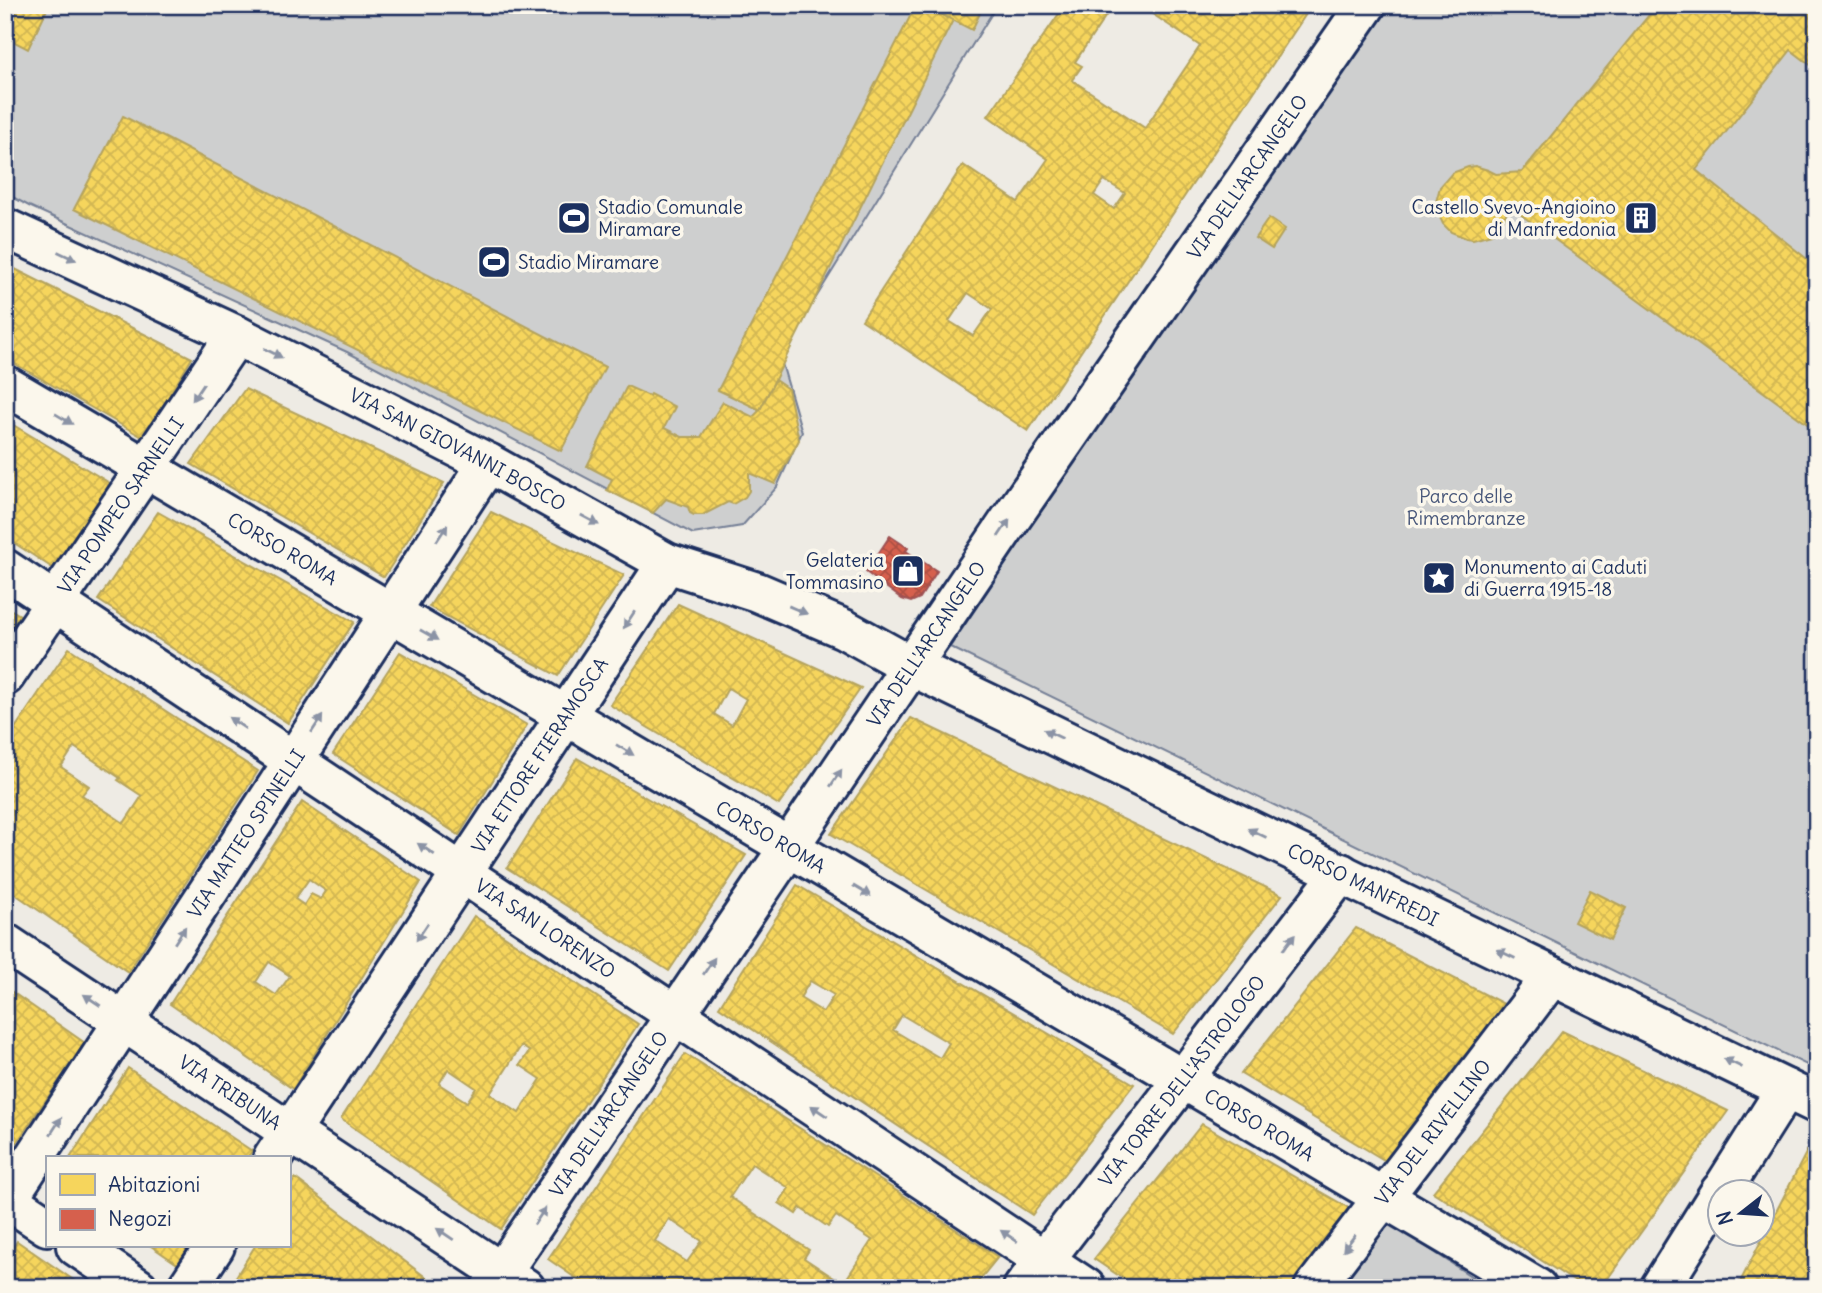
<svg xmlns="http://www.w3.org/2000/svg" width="1822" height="1293" viewBox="0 0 1822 1293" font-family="Delius,sans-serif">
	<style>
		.green { fill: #cecfcf; stroke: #747f96; stroke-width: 2 }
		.homes { fill: url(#homes-cross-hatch); stroke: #b4a35d; stroke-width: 2; fill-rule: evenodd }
		.shops { fill: url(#shops-cross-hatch); stroke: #9e5152; stroke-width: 2 }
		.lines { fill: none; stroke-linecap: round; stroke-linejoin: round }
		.minor-casing { stroke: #1b2f5e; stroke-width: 44 }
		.major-casing { stroke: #1b2f5e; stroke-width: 44 }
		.minor { stroke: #fbf7ec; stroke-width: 38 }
		.major { stroke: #fbf7ec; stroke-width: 38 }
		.oneway { fill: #8b93a5 }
		.labels { text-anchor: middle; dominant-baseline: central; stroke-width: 7; stroke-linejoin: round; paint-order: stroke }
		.street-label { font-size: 19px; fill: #1b2f5e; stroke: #fbf7ec }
		.poi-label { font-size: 19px; fill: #1b2f5e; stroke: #fbf7ec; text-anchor: start }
		.park-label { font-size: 19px; fill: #48577a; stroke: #fbf7ec }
	</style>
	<defs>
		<pattern id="homes-cross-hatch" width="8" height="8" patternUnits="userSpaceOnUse" patternTransform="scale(1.75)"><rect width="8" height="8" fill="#f6d55c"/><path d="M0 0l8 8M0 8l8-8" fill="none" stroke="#d2b752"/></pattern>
		<pattern id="shops-cross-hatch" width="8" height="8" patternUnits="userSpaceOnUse" patternTransform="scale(1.75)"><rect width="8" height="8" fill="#d6604d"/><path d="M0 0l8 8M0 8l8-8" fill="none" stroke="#ad5043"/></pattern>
	</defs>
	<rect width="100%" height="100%" fill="#eeebe4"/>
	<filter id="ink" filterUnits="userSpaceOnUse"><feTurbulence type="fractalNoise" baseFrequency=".0143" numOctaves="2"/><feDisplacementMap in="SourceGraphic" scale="14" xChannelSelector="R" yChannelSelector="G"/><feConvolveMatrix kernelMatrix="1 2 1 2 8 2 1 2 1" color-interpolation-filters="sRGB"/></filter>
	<g filter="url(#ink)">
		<g class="green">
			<polygon points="5,5 997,5 804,317 781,360 802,432 777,487 742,526 693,534 347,352 29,206 5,193"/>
			<polygon points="1378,5 1817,5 1817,1070 950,647"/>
			<polygon points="1387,1221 1489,1288 1335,1288"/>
		</g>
		<g class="homes">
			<polygon points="5,5 49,5 28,49 5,37"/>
			<polygon points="916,5 946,5 941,14 953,20 760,410 718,390"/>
			<polygon points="946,5 984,5 972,30 941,14"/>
			<path d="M1065,5H1113L1075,62L1082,66L1072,80L1145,128L1200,46L1139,5H1312L1028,431L862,320L963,165L1018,202L1048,159L988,116ZM1104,180L1125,193L1114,209L1094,195ZM968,293L992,309L973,336L949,321Z"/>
			<polygon points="1657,5 1817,5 1817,70 1791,50 1696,170 1817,267 1817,431 1509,206 1501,226 1491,234 1473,239 1466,238 1451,232 1443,224 1438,213 1436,202 1440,187 1452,173 1468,167 1475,166 1488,170 1496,174 1522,172"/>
			<polygon points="123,116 605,367 561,451 74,209"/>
			<polygon points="1269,218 1285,229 1272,249 1255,238"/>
			<polygon points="5,264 192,358 144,438 5,358"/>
			<polygon points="775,380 788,389 799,440 775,484 749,473 749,491 745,497 733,504 728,502 703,515 694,515 690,513 688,507 666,499 653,513 607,490 612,479 587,466 627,386 649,396 650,394 675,407 664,428 682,437 701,437 723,402 753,417 760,410"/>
			<polygon points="245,389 444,483 384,577 191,464"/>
			<polygon points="5,420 113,485 54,569 5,537"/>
			<polygon points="158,512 354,622 288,723 98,600"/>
			<polygon points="491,512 624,575 558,676 429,607"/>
			<path d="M678,604L861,688L779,805L610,705ZM728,688L746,699L732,725L714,714Z"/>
			<polygon points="5,606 20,615 5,638"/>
			<path d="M69,648L258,771L128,972L5,887V743ZM74,747L120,778L118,780L142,796L124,823L82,795L89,786L61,767Z"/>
			<polygon points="400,652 527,725 459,835 333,754"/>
			<polygon points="911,718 1282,895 1173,1034 831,834"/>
			<polygon points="577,758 746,855 669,971 507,868"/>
			<path d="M302,802L421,882L293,1089L170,1004ZM309,879L326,891L321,899L311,894L304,905L295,899ZM269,962L290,976L276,995L256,982Z"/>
			<path d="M797,885L1134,1084L1032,1215L719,1007ZM810,981L834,995L823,1012L800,998ZM902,1015L949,1043L940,1058L893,1030Z"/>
			<polygon points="1590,890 1626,908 1610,940 1574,922"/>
			<path d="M474,916L638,1024L501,1229L341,1119ZM521,1046L529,1051L520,1065L541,1079L519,1113L490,1094ZM448,1069L476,1088L467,1102L439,1084Z"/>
			<polygon points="1356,928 1508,1006 1389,1163 1241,1074"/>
			<polygon points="5,987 85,1043 13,1148 5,1143"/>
			<polygon points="1562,1031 1728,1111 1601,1288 1585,1288 1433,1192"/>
			<path d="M685,1054L903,1195L998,1257L973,1288H590L548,1259ZM752,1164L789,1188L779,1203L796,1214L800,1208L828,1227L836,1216L872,1240L843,1284L804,1258L809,1250L730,1197ZM669,1219L702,1241L687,1262L655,1241Z"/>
			<polygon points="128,1068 252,1151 247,1158 70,1158"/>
			<polygon points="1202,1124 1354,1211 1295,1288 1137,1288 1094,1259"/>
			<polygon points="1807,1151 1817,1155 1817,1288 1737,1288"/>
			<polygon points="295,1178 440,1288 229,1288 255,1246 289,1246 289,1189"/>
			<polygon points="17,1241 85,1288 5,1288 5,1259"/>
			<polygon points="151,1246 192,1246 179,1265"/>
		</g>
		<polygon class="shops" points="890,536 908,548 906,551 937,571 920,598 911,602 902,599 866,572"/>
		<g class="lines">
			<defs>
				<g id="minor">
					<path id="s1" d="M5,228L236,335L488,463L667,563L757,592L844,629L911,666L1817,1104"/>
					<path id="s2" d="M5,385C516,686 1026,988 1537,1288"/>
					<path id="s3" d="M5,569L1086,1288"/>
					<path id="s4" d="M5,676L236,335"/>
					<path id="s5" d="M273,1158L667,563"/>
					<polyline points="1721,1192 1786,1089"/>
					<path id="s6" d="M5,1203L488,463"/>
					<polyline points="187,1288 215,1246"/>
					<path id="s7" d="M491,1288L1012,517L1366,5"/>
					<path id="s8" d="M1023,1288L1341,873"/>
					<path id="s9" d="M1314,1288L1552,976"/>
					<polyline points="1660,1288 1720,1192"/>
				</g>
				<g id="major">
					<path id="s10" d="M5,943L525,1288"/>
					<polyline points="5,1198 47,1226"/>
					<polyline points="76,1246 138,1288"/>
				</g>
			</defs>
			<use href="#minor" class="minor-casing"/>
			<use href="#major" class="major-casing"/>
			<use href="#minor" class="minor"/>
			<use href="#major" class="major"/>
		</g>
		<defs><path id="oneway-solid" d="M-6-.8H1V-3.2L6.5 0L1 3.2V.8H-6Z" transform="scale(1.75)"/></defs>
		<g class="oneway">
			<use href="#oneway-solid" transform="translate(67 256) rotate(25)"/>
			<use href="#oneway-solid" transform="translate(273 353) rotate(27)"/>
			<use href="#oneway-solid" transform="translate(198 392) rotate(124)"/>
			<use href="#oneway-solid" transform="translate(64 419) rotate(31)"/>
			<use href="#oneway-solid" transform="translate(590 520) rotate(29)"/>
			<use href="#oneway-solid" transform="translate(1004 528) rotate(-56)"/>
			<use href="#oneway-solid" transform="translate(442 533) rotate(-57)"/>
			<use href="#oneway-solid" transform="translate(798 610) rotate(23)"/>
			<use href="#oneway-solid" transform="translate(629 620) rotate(123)"/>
			<use href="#oneway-solid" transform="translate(429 635) rotate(30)"/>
			<use href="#oneway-solid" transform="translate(237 723) rotate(-146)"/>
			<use href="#oneway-solid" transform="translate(317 724) rotate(-57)"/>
			<use href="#oneway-solid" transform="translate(1053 734) rotate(-154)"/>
			<use href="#oneway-solid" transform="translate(625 750) rotate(31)"/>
			<use href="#oneway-solid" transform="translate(836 778) rotate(-56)"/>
			<use href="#oneway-solid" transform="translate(1257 833) rotate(-154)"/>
			<use href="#oneway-solid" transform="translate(426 849) rotate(-146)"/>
			<use href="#oneway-solid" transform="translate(862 891) rotate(31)"/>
			<use href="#oneway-solid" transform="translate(422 932) rotate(124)"/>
			<use href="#oneway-solid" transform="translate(180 935) rotate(-57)"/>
			<use href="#oneway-solid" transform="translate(1289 942) rotate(-53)"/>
			<use href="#oneway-solid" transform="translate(1506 954) rotate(-154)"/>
			<use href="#oneway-solid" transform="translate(709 966) rotate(-56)"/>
			<use href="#oneway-solid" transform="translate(92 1000) rotate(-146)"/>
			<use href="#oneway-solid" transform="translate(1733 1063) rotate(-154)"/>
			<use href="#oneway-solid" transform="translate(819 1111) rotate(-146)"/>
			<use href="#oneway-solid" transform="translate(56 1126) rotate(-57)"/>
			<use href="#oneway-solid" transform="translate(540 1216) rotate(-56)"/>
			<use href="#oneway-solid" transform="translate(445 1234) rotate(-146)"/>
			<use href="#oneway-solid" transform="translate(1009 1236) rotate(-146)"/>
			<use href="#oneway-solid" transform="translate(1349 1243) rotate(127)"/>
		</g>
	</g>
	<defs>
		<symbol id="stadium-square" viewBox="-11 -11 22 22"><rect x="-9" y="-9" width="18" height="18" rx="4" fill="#1b2f5e" stroke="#fbf7ec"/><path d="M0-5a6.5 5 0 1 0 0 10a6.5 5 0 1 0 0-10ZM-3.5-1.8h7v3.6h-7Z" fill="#fff"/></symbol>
		<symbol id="building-square" viewBox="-11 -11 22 22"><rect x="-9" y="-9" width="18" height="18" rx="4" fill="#1b2f5e" stroke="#fbf7ec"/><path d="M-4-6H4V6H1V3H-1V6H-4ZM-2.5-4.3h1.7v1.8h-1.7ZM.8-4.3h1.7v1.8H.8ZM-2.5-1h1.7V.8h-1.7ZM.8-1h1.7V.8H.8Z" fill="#fff"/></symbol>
		<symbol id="shop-square" viewBox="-11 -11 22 22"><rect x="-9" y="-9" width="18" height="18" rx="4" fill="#1b2f5e" stroke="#fbf7ec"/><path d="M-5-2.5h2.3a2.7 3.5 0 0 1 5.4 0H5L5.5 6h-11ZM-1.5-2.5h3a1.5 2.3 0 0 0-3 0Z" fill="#fff"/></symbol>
		<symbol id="sight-square" viewBox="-11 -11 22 22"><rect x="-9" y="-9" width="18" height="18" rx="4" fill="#1b2f5e" stroke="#fbf7ec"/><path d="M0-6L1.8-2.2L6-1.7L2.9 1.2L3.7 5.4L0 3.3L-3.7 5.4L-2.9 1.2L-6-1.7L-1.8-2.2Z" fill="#fff"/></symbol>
	</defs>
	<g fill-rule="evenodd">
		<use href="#stadium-square" x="555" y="199" width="38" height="38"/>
		<use href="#building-square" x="1622" y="199" width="38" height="38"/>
		<use href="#stadium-square" x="475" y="243" width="38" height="38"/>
		<use href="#shop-square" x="889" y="552" width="38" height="38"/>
		<use href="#sight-square" x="1420" y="559" width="38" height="38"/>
	</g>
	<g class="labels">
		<g class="street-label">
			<text stroke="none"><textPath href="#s7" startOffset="1344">VIA DELL'ARCANGELO</textPath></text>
			<text stroke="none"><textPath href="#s1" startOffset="504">VIA SAN GIOVANNI BOSCO</textPath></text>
			<text stroke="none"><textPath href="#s4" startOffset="206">VIA POMPEO SARNELLI</textPath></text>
			<text stroke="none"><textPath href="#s2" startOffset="322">CORSO ROMA</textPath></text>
			<text stroke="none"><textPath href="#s7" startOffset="777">VIA DELL'ARCANGELO</textPath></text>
			<text stroke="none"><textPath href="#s5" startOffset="483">VIA ETTORE FIERAMOSCA</textPath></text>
			<text stroke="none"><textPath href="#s6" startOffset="441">VIA MATTEO SPINELLI</textPath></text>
			<text stroke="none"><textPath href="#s2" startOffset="889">CORSO ROMA</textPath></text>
			<text stroke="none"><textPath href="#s1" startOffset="1510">CORSO MANFREDI</textPath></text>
			<text stroke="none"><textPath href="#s3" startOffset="649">VIA SAN LORENZO</textPath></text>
			<text stroke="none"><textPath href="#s8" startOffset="261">VIA TORRE DELL'ASTROLOGO</textPath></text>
			<text stroke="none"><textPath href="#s10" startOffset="270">VIA TRIBUNA</textPath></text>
			<text stroke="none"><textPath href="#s7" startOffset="210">VIA DELL'ARCANGELO</textPath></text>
			<text stroke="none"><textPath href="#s2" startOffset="1456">CORSO ROMA</textPath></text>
			<text stroke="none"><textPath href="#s9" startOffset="196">VIA DEL RIVELLINO</textPath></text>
		</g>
		<g class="poi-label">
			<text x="598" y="207">Stadio Comunale<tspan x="598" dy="22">Miramare</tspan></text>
			<text x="1616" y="207" text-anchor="end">Castello Svevo-Angioino<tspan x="1616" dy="22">di Manfredonia</tspan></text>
			<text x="518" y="262">Stadio Miramare</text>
			<text x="884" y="560" text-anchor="end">Gelateria<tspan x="884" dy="22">Tommasino</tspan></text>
			<text x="1464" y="567">Monumento ai Caduti<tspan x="1464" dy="22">di Guerra 1915-18</tspan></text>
		</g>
		<g class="park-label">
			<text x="1466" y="496">Parco delle<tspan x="1466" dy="22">Rimembranze</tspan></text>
		</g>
	</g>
	<rect width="1822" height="1293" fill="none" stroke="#fbf7ec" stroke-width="28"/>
	<rect x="14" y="14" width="1794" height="1265" fill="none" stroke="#1b2f5e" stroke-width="2.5" filter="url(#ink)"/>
	<rect x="46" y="1156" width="245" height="91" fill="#fbf7ec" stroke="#a1a7b3" stroke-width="2"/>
	<rect x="60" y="1174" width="35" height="21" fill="#f6d55c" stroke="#a1a7b3" stroke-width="2"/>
	<text x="108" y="1192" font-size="21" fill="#1b2f5e">Abitazioni</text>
	<rect x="60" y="1209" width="35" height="21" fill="#d6604d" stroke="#a1a7b3" stroke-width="2"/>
	<text x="108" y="1226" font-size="21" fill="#1b2f5e">Negozi</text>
	<g transform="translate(1741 1213) rotate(253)"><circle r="33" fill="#fbf7ec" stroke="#a1a7b3" stroke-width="2"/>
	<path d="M0-5L12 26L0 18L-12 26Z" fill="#1b2f5e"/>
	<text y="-10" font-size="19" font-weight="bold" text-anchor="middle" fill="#1b2f5e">N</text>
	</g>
</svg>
